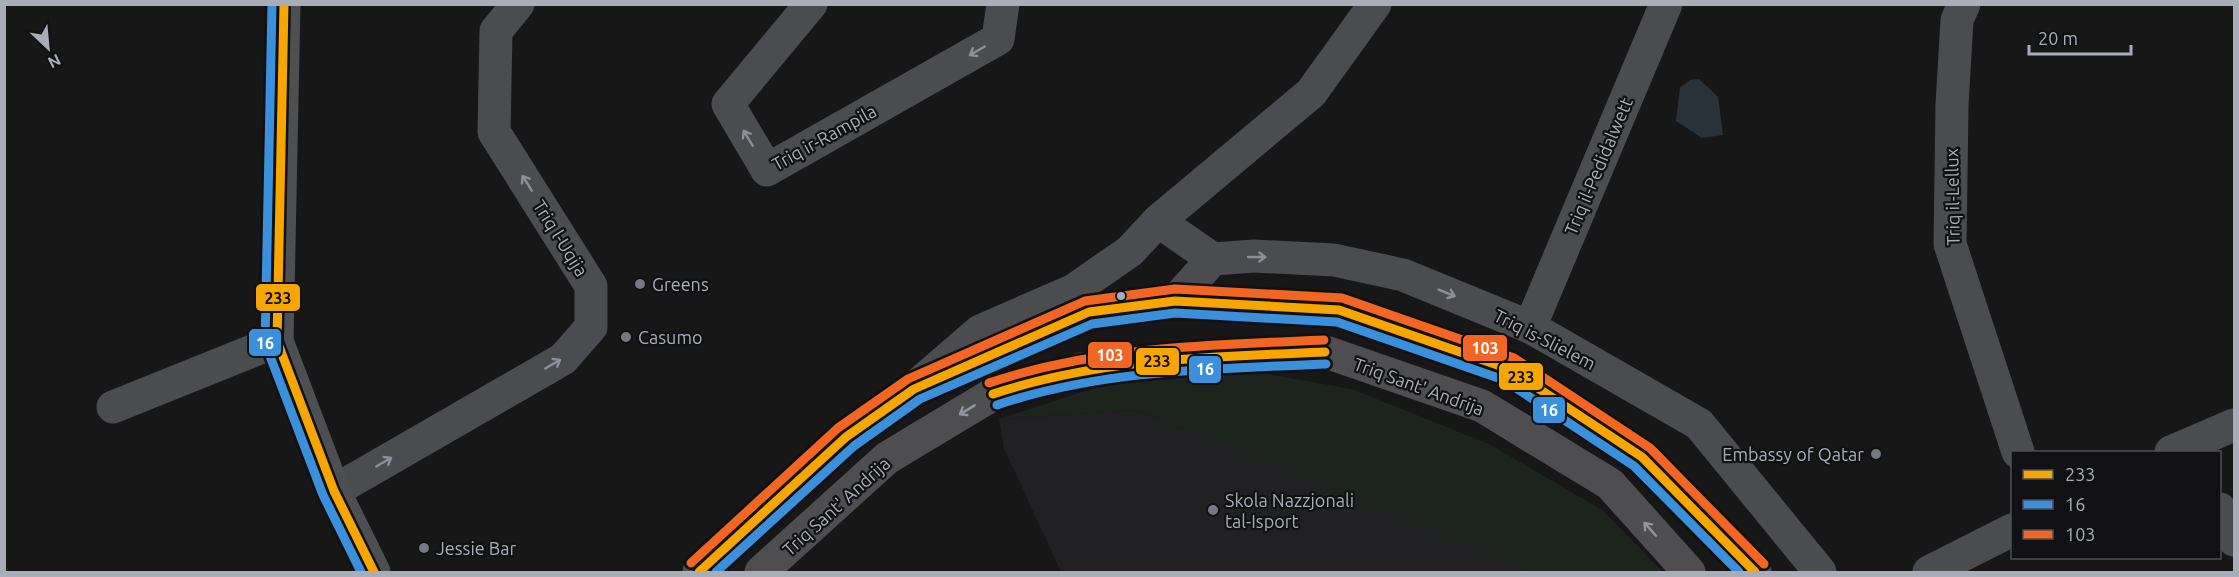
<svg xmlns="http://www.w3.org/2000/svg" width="2239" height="577" viewBox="0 0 2239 577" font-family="Ubuntu,sans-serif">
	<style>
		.built { fill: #212123 }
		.green { fill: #1d241e }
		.water { fill: #2a3239 }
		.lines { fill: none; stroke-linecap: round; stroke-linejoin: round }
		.minor { stroke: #4b4c50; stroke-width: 33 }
		.major { stroke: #4d4f52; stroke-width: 33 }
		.highway { stroke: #4e4e51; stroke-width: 33 }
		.bus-1-casing { stroke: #111113; stroke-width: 14 }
		.bus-2-casing { stroke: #111113; stroke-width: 14 }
		.bus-3-casing { stroke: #111113; stroke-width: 14 }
		.bus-1 { stroke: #f7a600; stroke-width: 9 }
		.bus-2 { stroke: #3a90db; stroke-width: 9 }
		.bus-3 { stroke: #f26522; stroke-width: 9 }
		.oneway { stroke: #8c9099 }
		.oneway2 { stroke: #92959e }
		.poi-dot { fill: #757880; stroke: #111113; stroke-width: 2 }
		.bus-dot { fill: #a8adb8; stroke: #111113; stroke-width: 2 }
		.labels { text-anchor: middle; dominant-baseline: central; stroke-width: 4.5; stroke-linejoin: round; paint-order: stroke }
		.street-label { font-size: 18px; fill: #a8adb8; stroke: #111113 }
		.poi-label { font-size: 18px; fill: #a8adb8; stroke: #111113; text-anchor: start }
		.line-badge { stroke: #111113; stroke-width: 2 }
		.badge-label { font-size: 16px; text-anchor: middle; font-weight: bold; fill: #fff }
		.pale-badge-label { font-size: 16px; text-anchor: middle; font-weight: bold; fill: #111 }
	</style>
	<rect width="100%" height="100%" fill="#171717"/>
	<polygon class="built" points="1137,410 1537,572 1061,572 1004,448 999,419"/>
	<polygon class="green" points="1222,366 1352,389 1491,445 1602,510 1663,572 1534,572 1137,410 999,419 1098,387"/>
	<polygon class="water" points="1699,79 1718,97 1723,135 1702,138 1676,121 1680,87 1690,80"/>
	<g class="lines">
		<g class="minor">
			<polyline points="811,4 728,104 767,170 998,39 1003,4"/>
			<polyline points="1964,4 1957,20 1952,105 1950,244 2018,452"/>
			<polyline points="1158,221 1213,259"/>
			<polyline points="1175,301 1213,259 1254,256 1334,260 1403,275 1530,327 1699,424 1820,572"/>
			<polyline points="1530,327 1666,4"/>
			<polyline points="921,382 980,331 1074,290 1130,251 1158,221 1311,93 1375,4"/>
			<polyline points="113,407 277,341"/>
			<polyline points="2171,452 2234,425"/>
			<polyline points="334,491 563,359 591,327 591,286 494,132 496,31 518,4"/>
			<polyline points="2220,509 2234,540"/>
			<polyline points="1929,572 2012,530"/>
		</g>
		<polyline class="major" points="284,4 277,341 334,491 374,572"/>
		<g class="highway">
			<polyline points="699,572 846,437 914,389 1089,312 1175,301 1339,310 1509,369 1642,457 1755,572"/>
			<polyline points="761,572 887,458 995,393 1081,369 1164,360 1326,352 1482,406 1610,484 1689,572"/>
		</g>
		<defs>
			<g id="bus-1">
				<polyline points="284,4 277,341 334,491 374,572"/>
				<path d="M993,394C1101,358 1212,357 1325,352"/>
				<polyline points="699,572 846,437 914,389 1089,312 1175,301 1339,310 1509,369 1642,457 1755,572"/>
			</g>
			<g id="bus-2">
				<polyline points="272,4 265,343 323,495 361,572"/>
				<path d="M997,405C1104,369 1214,369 1326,364"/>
				<polyline points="716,572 854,446 920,399 1092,324 1175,313 1337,322 1504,380 1634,466 1739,572"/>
			</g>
			<g id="bus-3">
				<path d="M989,383C1099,346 1210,345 1324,340"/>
				<polyline points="691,563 838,428 908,379 1085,301 1175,289 1342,298 1514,358 1650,448 1764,564"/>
			</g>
		</defs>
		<use href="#bus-1" class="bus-1-casing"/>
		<use href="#bus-2" class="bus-2-casing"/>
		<use href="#bus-3" class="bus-3-casing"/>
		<use href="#bus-1" class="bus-1"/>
		<use href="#bus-2" class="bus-2"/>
		<use href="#bus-3" class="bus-3"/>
	</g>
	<defs><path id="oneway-shaft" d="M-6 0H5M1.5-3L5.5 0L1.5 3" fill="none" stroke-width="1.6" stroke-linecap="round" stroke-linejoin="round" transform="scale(1.5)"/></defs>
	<g class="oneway">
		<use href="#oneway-shaft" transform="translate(977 51) rotate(150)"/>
		<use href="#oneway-shaft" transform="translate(748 138) rotate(-121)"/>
		<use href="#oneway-shaft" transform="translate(527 183) rotate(-122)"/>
		<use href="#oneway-shaft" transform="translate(1257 257)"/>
		<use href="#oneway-shaft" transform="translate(1447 293) rotate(22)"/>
		<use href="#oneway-shaft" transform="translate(553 364) rotate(-30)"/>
		<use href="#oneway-shaft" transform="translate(384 462) rotate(-30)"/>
	</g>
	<g class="oneway2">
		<use href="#oneway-shaft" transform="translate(967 410) rotate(149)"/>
		<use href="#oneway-shaft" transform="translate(1650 529) rotate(-132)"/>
	</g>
	<g class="poi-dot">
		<circle cx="640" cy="284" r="6"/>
		<circle cx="626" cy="337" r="6"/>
		<circle cx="1876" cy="454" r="6"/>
		<circle cx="1213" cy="510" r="6"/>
		<circle cx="424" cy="548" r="6"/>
	</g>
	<circle class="bus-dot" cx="1121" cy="296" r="5"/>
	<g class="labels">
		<g class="street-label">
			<text transform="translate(824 137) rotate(-29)">Triq ir-Rampila</text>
			<text transform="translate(1598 166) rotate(-67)">Triq il-Pedidalwett</text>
			<text transform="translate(1952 197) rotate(-91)">Triq il-Lellux</text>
			<text transform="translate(561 238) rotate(58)">Triq l-Uqija</text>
			<text transform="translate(1545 339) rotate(27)">Triq is-Slielem</text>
			<text transform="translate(1419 386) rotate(20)">Triq Sant' Andrija</text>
			<text transform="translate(836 506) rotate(-42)">Triq Sant' Andrija</text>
		</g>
		<g class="poi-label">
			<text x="652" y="284">Greens</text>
			<text x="638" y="337">Casumo</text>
			<text x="1864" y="454" text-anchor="end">Embassy of Qatar</text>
			<text x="1225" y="500">Skola Nazzjonali<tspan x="1225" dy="21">tal-Isport</tspan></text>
			<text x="436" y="548">Jessie Bar</text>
		</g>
	</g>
	<g class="line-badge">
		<rect x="255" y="283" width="46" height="29" rx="6" fill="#f7a600"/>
		<rect x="248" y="328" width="34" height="29" rx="6" fill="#3a90db"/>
		<rect x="1462" y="334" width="46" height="28" rx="6" fill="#f26522"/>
		<rect x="1087" y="341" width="46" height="28" rx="6" fill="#f26522"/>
		<rect x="1135" y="347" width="45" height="29" rx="6" fill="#f7a600"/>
		<rect x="1188" y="355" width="34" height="29" rx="6" fill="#3a90db"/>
		<rect x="1498" y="362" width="46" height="29" rx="6" fill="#f7a600"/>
		<rect x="1532" y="396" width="34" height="28" rx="6" fill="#3a90db"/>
	</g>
	<g class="badge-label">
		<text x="265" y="349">16</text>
		<text x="1485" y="354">103</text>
		<text x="1110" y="361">103</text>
		<text x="1205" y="375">16</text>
		<text x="1549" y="416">16</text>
	</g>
	<g class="pale-badge-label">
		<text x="278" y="304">233</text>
		<text x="1157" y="367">233</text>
		<text x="1521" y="383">233</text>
	</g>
	<rect width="2239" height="577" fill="none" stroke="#a8adb8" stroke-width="12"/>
	<rect x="2011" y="451" width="210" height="108" fill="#111113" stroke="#4d4f55" stroke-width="1.5"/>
	<rect x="2023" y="470" width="30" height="9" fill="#f7a600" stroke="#4d4f55" stroke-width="1.5"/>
	<text x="2065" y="481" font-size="18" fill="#a8adb8">233</text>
	<rect x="2023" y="500" width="30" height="9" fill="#3a90db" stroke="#4d4f55" stroke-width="1.5"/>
	<text x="2065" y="511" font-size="18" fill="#a8adb8">16</text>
	<rect x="2023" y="530" width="30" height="9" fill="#f26522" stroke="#4d4f55" stroke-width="1.5"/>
	<text x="2065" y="541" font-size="18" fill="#a8adb8">103</text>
	<g transform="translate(48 48) rotate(154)" stroke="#111113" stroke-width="4.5" paint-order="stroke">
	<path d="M0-4.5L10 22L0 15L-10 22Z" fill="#a8adb8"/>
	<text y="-9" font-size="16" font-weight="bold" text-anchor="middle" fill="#a8adb8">N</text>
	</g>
	<path d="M2029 45v9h102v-9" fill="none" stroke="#a8adb8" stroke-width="3"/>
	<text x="2038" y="45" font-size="18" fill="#a8adb8" stroke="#111113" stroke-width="4.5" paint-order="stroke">20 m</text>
</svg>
